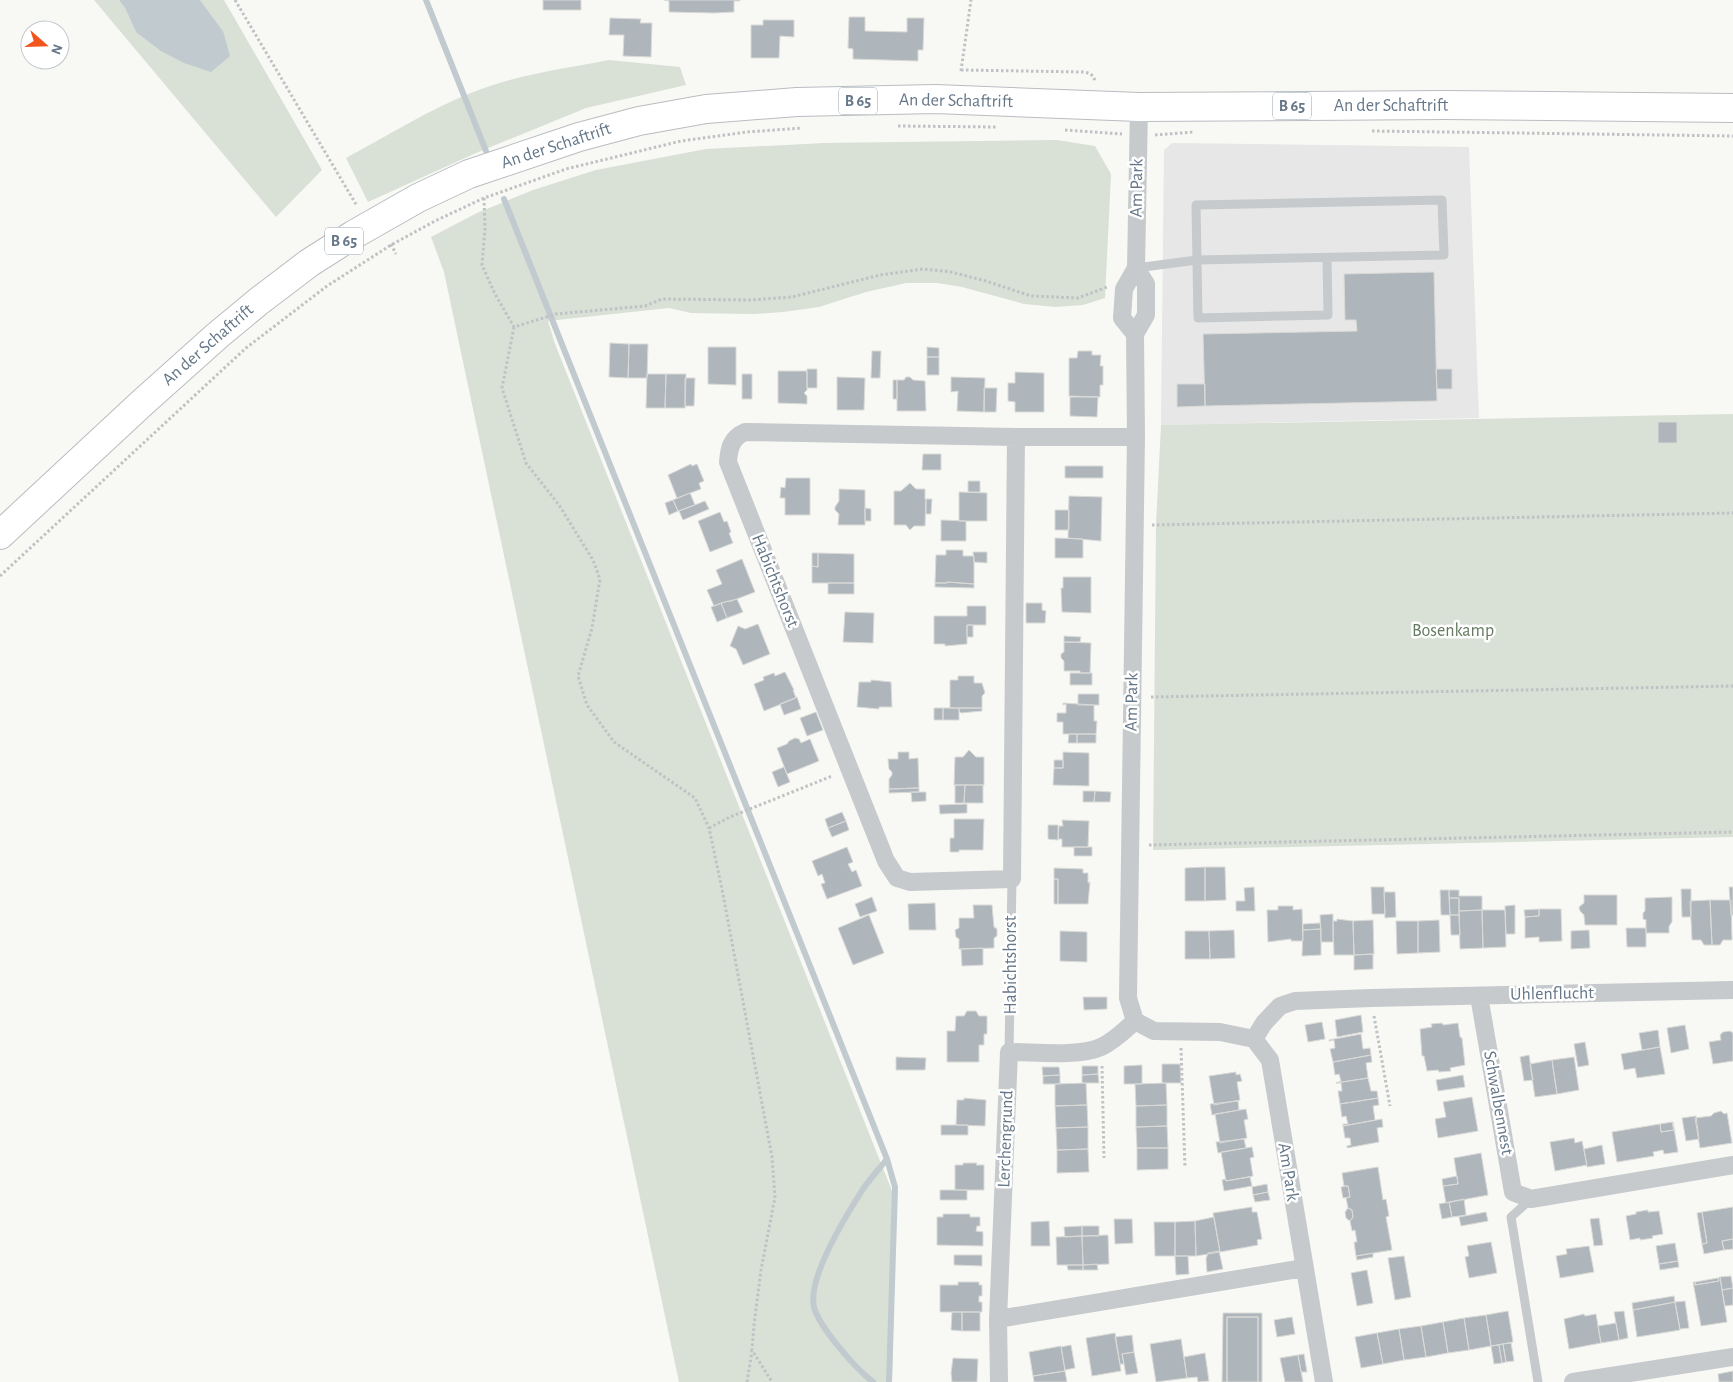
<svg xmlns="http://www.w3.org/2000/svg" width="1733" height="1382" font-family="'Alegreya Sans',sans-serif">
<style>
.built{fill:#e6e7e6}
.green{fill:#d9e0d6}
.water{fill:#c0cacf}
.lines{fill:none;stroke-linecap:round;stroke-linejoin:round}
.stream{stroke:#c0cacf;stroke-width:6}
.building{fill:#aeb6bc;stroke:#dadad7}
.primary-casing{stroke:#b9bdc1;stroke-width:30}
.path{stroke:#bfc2c4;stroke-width:3;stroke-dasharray:2.5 2.5;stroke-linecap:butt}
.service{stroke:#c6cacd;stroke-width:9}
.minor{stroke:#c6cacd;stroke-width:18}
.primary{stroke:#fff;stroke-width:28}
.labels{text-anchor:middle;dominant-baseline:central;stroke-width:5;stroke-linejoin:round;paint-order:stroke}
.shield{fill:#fff;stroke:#93a0ac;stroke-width:1}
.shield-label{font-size:16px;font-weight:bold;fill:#657788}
.street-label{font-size:18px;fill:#657788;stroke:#fff}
.park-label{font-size:18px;fill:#657a60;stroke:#fff}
</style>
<rect width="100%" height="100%" fill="#f8f8f5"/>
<!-- built -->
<path class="built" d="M1172 143 1469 147 1479 418 1161 425 1164 150Z"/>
<!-- green -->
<path class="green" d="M94 0H119L125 8 136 32 223 31 200 0H224L322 170 276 217Z
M609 60 680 67 686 85 586 108 476 153 368 202 346 158C387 136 428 110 471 93 515 75 562 69 609 60Z
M1057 140 1095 146 1111 174 1105 298 1083 305 1056 307 1024 304 962 287 937 283H906L866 292 819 307 783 312 753 314 691 313 669 308 548 321 555 344 896 1201 892 1382H679L444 272 431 237 477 213 533 190 596 170 706 149 824 143Z
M1733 414V837L1153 850 1156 525 1161 425Z"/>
<!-- water -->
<path class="water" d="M119 0H200L223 31 230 56 211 72 184 63 161 51 136 32 125 8Z"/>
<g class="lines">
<!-- stream -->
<path class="stream" d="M426 0 486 151
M504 199 887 1159 895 1187 889 1382
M873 1382C856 1369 819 1327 814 1307 807 1278 847 1214 863 1189 870 1179 879 1169 887 1159"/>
</g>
<!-- building -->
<path class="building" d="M543 0H581V10H543Z
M664 0H740V1H734V12L714 13 669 12V1Z
M849 17H865V31L907 32V18H924L923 50H918V61L853 59V49L848 48Z
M610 18 641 19 640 23H652L651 57 623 56 624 35H609Z
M763 20H794V37L780 36 779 58H751V25H763Z
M1434 272 1437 401 1205 406 1203 334 1357 331 1356 320H1345L1344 274Z
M610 343 629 344 628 378 609 377Z
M629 344H648L647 378H628Z
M708 347H736V385L708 384Z
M927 347 939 348V357H927Z
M872 351H881L880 378H871Z
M1078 351H1092V355H1101L1100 366H1103V385H1100V397L1069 396V358H1077Z
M927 357H939V375H927Z
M807 369H817V388H807Z
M1436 369H1452V389H1437Z
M778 371H807V390L804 393 807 396V404L778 403Z
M1015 372 1044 373V412H1015V402L1008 401V383H1015Z
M647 374H666L665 408H646Z
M666 374H686L685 408H665Z
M742 374H752V399H742Z
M837 377 865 378 864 410H837Z
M906 377H910L913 380 925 381 926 411H897V380H904Z
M951 377 985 378 984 412 957 411 958 391 951 392Z
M685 378H695L694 406H685Z
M893 380H897V399H893Z
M1177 384H1205V406L1177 407Z
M984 388H997L996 412H984Z
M1070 397H1098L1097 417 1070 416Z
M1658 422H1677V443H1658Z
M923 454H941V470H922Z
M691 464 692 466 697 464 704 481 699 483 701 489 677 498 668 475Z
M1065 466H1103V478H1065Z
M786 478H810V515H785V498H780L781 487 785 488Z
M968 481H980V492H968Z
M910 483 916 489H925V499H926L925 526H914L910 530 906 525H894V491H901Z
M839 489 865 490V525H838L839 514 835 510V507L839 501Z
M959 492 987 493V521H959Z
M690 493 695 505 678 511 673 500Z
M1069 496 1102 497 1101 541 1068 538Z
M926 499H932L931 514H926Z
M673 500 678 511 669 515 665 503Z
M705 501 709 509 683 520 679 511Z
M865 508 871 509V521H865Z
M1055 510H1069V530H1055Z
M720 512 724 522 727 521 731 532 729 533 733 543 710 552 698 521Z
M941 520 966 521V541H941Z
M1055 538 1083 539V558H1055Z
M946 550H963V556H974V584L947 582V583H935L936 555H946Z
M973 552H987V563L974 562Z
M812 553H818V567L812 566Z
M818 553 854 554V583H812V566L818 567Z
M742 559 755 592 729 602 728 601 714 606 707 590 722 584 716 570Z
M1063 577H1091V613L1062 612 1061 588H1063Z
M947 582 974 584V588L935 587V583H947Z
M828 583H854V594H828Z
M737 599 743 612 727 618 721 603Z
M721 603 727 618 717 622 711 607Z
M1026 603H1042V610L1046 611 1045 623H1026Z
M967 606H986V625H967V644L945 646V644H934V616H967Z
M845 612 874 613 873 643 843 642Z
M758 624 770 654 743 665 736 649 730 646 738 626 745 629Z
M967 625H973V637H967Z
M1064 636 1081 637 1080 642H1064Z
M1064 642 1091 643 1090 673H1080V671H1064V661L1061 658V654L1064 652Z
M785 672 794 690H793L796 698 764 711 754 684 764 680 763 677 774 673 775 676Z
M1070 673H1092V685H1070Z
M958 676H974V683H982L985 693 982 696V708H950V680H958Z
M871 680 891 682 892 707H879V709L857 707 859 682H871Z
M1078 694H1099V705H1078Z
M797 697 801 709 784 715 780 704Z
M1063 703 1094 705V721H1097L1096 734H1063V722H1057V713H1066V704L1063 705Z
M934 708H943V720H934Z
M943 708H959V720H943Z
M959 708H982V711L961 713 959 711Z
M816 712 823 730 807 736 800 718Z
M1069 734H1077V743H1068Z
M1077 734H1096V743H1077Z
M795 738 799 739 801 743 810 739 819 761 787 774 777 748 787 744 789 741Z
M969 750 976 757H984V785H954L955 757H963Z
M898 752H909V759L918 758 919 788 889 789V779L892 775V772L889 769 888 759H898Z
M1063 752 1089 753V786L1053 785 1054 768H1063Z
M1054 760H1063V768H1054Z
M784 767 790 782 778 787 772 772Z
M955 785H965L964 803H955Z
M965 785H983V803H964Z
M919 788V792L889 793V789Z
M1083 791H1095L1094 802H1083Z
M1095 791 1111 792 1110 802H1094Z
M911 792H926V801L912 802Z
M967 804V813L940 814 939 805Z
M842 812 846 821 828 828 825 819Z
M954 819H984L983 850H959V852H950V838H954Z
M1062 820 1089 821 1088 847H1062V839H1058L1059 826H1063Z
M846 821 849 830 832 837 828 828Z
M1048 825H1058V840L1048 839Z
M847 847 853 862 848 864 852 872 856 870 862 886 827 899 821 884 825 883 822 874 818 876 812 861Z
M1074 847H1092V856H1074Z
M1205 867V901H1185V868Z
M1205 867H1225L1226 900 1205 901Z
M1054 868 1083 869V873H1088V883L1090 882 1088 904H1058V879H1054Z
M1054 879H1058V904H1054Z
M1254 887 1255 911H1236V901H1245L1244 888Z
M1371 887H1384L1385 914H1372Z
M1729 887H1733V915H1731Z
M1681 889H1691V917H1682Z
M1440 890H1449L1450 915H1441Z
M1449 890H1459V896H1482V910L1459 911V898H1449Z
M1384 892H1395L1396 917 1385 918Z
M1584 895H1617V925H1585L1584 915 1580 911 1579 907 1584 903Z
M872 897 877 911 860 917 855 904Z
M1672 897V922L1669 926V933H1646V920L1643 919V913L1645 911V898Z
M1449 898H1459V915H1450Z
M1710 900H1731L1732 940H1723L1720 945H1712Z
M1710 900 1712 945H1704L1701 940H1692L1690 901Z
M935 903 936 930H909L908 904Z
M973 905H992L994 927 997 929V936L994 938V948L959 949V939L956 937 955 930 959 928V918H974Z
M1515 905V934H1506L1505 906Z
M1278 906H1293V910L1302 909 1303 941H1291V939L1268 942 1267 910H1278Z
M1539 909H1561L1562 941 1539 942V937L1525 938V917L1539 916Z
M1539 909V916L1525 917 1524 910Z
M1482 910H1505L1506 947 1483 948Z
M1482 910 1483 948 1460 949 1459 911Z
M1333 914V942H1321L1320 915Z
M869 915 884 953 853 965 838 928Z
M1450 915H1459L1460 935H1451Z
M1337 919 1353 921 1354 955H1334L1333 921H1337Z
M1373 920 1374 954 1354 955 1353 921Z
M1439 920 1440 952 1418 953V921Z
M1396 921H1418V953L1397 954Z
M1320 923 1321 929 1303 930V924Z
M1626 928H1646V947H1627Z
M1321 929V955L1302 956 1303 930Z
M1234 930 1235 958 1210 959 1209 931Z
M1589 930 1590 948 1571 949V931Z
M1060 931 1087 932V962L1060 961Z
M1185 931H1209L1210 959H1185Z
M983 948V965L962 966 961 949Z
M1373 954V969L1354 970V955Z
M1083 997H1107V1009L1084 1010Z
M967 1011H976L979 1016H987V1034H984V1045H979V1062H947V1031H955L956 1016H964Z
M1361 1015 1363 1032 1337 1037 1335 1020Z
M1322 1022 1325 1039 1308 1042 1305 1025Z
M1442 1023 1443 1025 1458 1023 1460 1037 1462 1038 1465 1065 1450 1068 1451 1071 1439 1072 1438 1070 1427 1071 1424 1056H1422L1420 1029 1432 1027 1431 1024Z
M1685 1025 1689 1049 1671 1053 1667 1028Z
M1658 1030 1660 1047 1642 1050 1639 1033Z
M1730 1031 1733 1033V1061L1713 1064 1709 1042 1721 1040 1720 1035 1723 1032Z
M1361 1034 1363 1049 1370 1048 1371 1055 1333 1062 1330 1049 1335 1048 1334 1040 1329 1041V1040Z
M1585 1042 1589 1065 1578 1067 1574 1044Z
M1660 1047 1665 1074 1637 1078 1635 1068 1624 1070 1621 1054Z
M1371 1055 1372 1062 1366 1063 1368 1078 1336 1083 1341 1081 1339 1074 1335 1075 1333 1062Z
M1529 1055 1533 1080 1524 1081 1520 1057Z
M896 1057 926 1058 925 1070H896Z
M1574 1057 1579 1090 1557 1094 1552 1060Z
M1552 1060 1557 1094 1535 1097 1530 1064Z
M1162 1064H1180L1181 1083H1162Z
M1142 1065V1084H1124V1066Z
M1082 1066H1098V1074L1082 1075Z
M1042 1067H1059L1060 1075 1043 1076Z
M1236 1072V1075L1240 1074 1242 1081 1237 1082 1240 1100 1214 1105 1209 1076Z
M1098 1074 1099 1083H1082V1075Z
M1060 1075V1084H1043V1076Z
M1463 1075 1465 1087 1438 1091 1436 1080Z
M1368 1078 1371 1091H1377L1378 1098 1340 1104 1338 1091H1342L1341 1083H1336Z
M1086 1083 1087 1105 1055 1106V1084Z
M1166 1083 1167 1105 1136 1106 1135 1084Z
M1472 1097 1478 1131 1438 1138 1435 1119 1446 1117 1443 1102Z
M964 1098 986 1100 985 1126 956 1125 957 1100H964Z
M1378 1098 1379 1105 1373 1106 1375 1120 1343 1126V1124H1348L1346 1116 1342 1117 1340 1104Z
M1238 1101 1239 1110 1212 1115 1210 1104Z
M1087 1105 1088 1127 1056 1128 1055 1106Z
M1167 1105V1126L1136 1127V1106Z
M1246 1109 1248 1119 1244 1120 1247 1138 1220 1143 1215 1114Z
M1721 1111 1724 1114 1727 1113 1732 1143 1700 1148 1695 1118 1711 1116 1714 1113Z
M1696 1116 1699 1139 1686 1141 1682 1118Z
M1382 1119 1383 1127 1377 1128 1379 1142 1347 1148V1146L1351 1145 1350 1138H1345L1343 1126Z
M1672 1122H1673L1678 1152 1664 1154 1663 1150 1653 1152 1654 1156 1617 1162 1612 1132 1660 1124 1661 1132 1674 1130Z
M1672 1122 1674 1130 1661 1132 1660 1124Z
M941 1125H968V1135H941Z
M1167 1126 1168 1148H1137L1136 1127Z
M1088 1127V1149L1057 1150 1056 1128Z
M1574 1138 1575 1143 1582 1141 1587 1165 1555 1171 1550 1142Z
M1244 1139 1246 1148 1218 1153 1216 1142Z
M1602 1145 1605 1164 1587 1167 1584 1149Z
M1252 1147 1254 1157 1250 1158 1253 1176 1226 1181 1221 1152Z
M1137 1148H1168V1169L1137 1170Z
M1088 1149 1089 1172 1057 1173V1150Z
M1481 1153 1488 1195 1446 1203 1443 1186 1458 1184 1454 1158Z
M963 1163H977L976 1165H984V1190H955V1165H963Z
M1378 1167 1383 1200 1386 1199 1389 1216 1386 1217 1392 1250 1356 1256 1354 1242H1357L1355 1230 1352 1231 1350 1221 1353 1217 1352 1210 1348 1208 1346 1198 1350 1197 1348 1186H1344L1342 1173Z
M1457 1176 1458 1184 1443 1186 1442 1179Z
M1250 1177 1252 1186 1224 1191 1222 1180 1226 1179V1181Z
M1267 1184 1268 1192 1253 1195 1252 1187Z
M1348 1186 1350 1197 1343 1198 1341 1187Z
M940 1190H967V1200H940Z
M1268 1192 1270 1200 1255 1202 1253 1195Z
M1464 1199 1466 1215 1452 1217 1449 1202Z
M1449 1202 1452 1217 1442 1219 1439 1204Z
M1252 1207V1212H1257L1262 1239 1257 1240 1258 1245 1220 1252 1213 1213Z
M1733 1207V1239L1722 1241 1724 1250 1704 1254 1702 1244 1707 1243 1702 1212Z
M1348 1208 1352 1210 1353 1217 1350 1221 1346 1218 1345 1212Z
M1648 1210V1212L1659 1211 1663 1234 1652 1236 1653 1238 1640 1240V1238L1630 1240 1626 1216 1636 1214V1212Z
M1486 1212 1488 1221 1461 1226 1459 1217Z
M1702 1212 1707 1243 1702 1244 1697 1213Z
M943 1214H970V1217H980V1226H977L976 1231 983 1232V1246L937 1245V1217H943Z
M1214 1217 1220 1252 1196 1256 1195 1221Z
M1599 1218 1603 1245 1594 1246 1590 1219Z
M1114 1219H1132L1133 1243 1115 1244Z
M1049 1221 1050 1246H1031V1222Z
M1195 1221 1196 1256H1175V1222Z
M1154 1222H1175V1256H1155Z
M1082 1226V1236L1065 1237 1064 1227Z
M1082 1226H1099V1236H1082Z
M1108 1235 1109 1264 1083 1265 1082 1236Z
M1082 1236 1083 1265H1057L1056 1237Z
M1733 1239V1249L1724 1250 1722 1241Z
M1491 1242 1497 1273 1469 1278 1465 1257 1469 1256 1467 1246Z
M1675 1243 1678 1261 1659 1264 1656 1246Z
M1589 1246 1594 1272 1560 1278 1556 1256 1567 1254 1566 1249Z
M1219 1251 1223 1269 1207 1272 1206 1259 1208 1253Z
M1373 1253V1257L1357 1260 1356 1256Z
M954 1255H982V1266L954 1265Z
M1175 1256H1188L1189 1274 1176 1275Z
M1404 1256 1411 1297 1395 1300 1388 1258Z
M1678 1261 1679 1267 1660 1270 1659 1264Z
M1097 1264 1098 1270H1083V1265Z
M1067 1265H1083V1270H1068Z
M1367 1270 1373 1303 1357 1306 1351 1273Z
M1731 1276 1733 1288 1722 1290 1720 1277Z
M1720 1277 1727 1322 1701 1326 1693 1282H1695V1285L1719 1281 1718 1278Z
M1718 1278 1719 1281 1695 1285V1282Z
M958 1282H979V1285H982V1296H979V1302H982V1312H940V1285H958Z
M1733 1288V1305L1725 1306 1722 1290Z
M1674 1296 1675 1302 1633 1310 1632 1303Z
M1685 1301 1689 1328 1680 1329 1675 1302Z
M1675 1302 1680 1330 1637 1337 1633 1310Z
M1508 1311 1513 1342 1491 1346 1486 1315Z
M1624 1311 1628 1338 1619 1340 1614 1312Z
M952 1312H962V1331L951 1330Z
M962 1312H980V1331H962Z
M1223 1313H1262V1382H1258V1317H1227V1382H1222Z
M1584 1314 1585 1316 1596 1314 1601 1343 1569 1349 1564 1319Z
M1486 1315 1491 1346 1469 1350 1464 1318Z
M1227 1317H1258V1382H1227Z
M1292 1317 1295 1334 1277 1337 1274 1320Z
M1464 1318 1469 1350 1448 1353 1443 1322Z
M1443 1322 1448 1353 1426 1357 1421 1326Z
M1616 1323 1619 1340 1601 1343 1598 1326Z
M1421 1326 1426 1357 1404 1360 1399 1329Z
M1399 1329 1404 1360 1383 1364 1377 1333Z
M1115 1333 1121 1371 1092 1376 1086 1338Z
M1377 1333 1383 1364 1361 1368 1355 1337Z
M1132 1335 1134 1352 1122 1354 1124 1364H1120L1115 1337Z
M1181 1339 1187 1378 1156 1382 1150 1344Z
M1511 1343 1514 1361 1506 1362 1503 1344Z
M1503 1344 1506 1362 1502 1363 1499 1345Z
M1071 1345 1075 1368 1065 1370 1061 1347Z
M1499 1345 1502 1363 1494 1364 1491 1346Z
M1061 1346 1065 1371 1033 1376 1029 1352Z
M1134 1352 1138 1373 1126 1375 1122 1354Z
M1205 1353 1209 1381 1198 1382 1197 1377 1187 1378 1184 1357Z
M1304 1354 1307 1372H1301L1298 1355Z
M1298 1355 1303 1382H1285L1280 1358Z
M953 1358 978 1359 977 1382H952L951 1373Z
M1065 1371 1067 1382H1034L1033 1376Z
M1733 1371V1382H1719L1718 1374Z"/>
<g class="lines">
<!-- primary casing -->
<g class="primary-casing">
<path id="primary" d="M0 535 142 403 218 335 259 301 309 263 353 235 418 198 469 174 579 137 639 121 706 109 797 102 935 99 1139 107 1445 105 1733 108"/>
</g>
<!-- path -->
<path class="path" d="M235 0 357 206
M961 70 1083 72C1090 73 1094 75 1095 82
M961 71 971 0
M898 126 997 127
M1065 130 1122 134
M1372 131 1733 136
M1155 135 1194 132
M484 198 485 228 482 265 494 292 514 327 556 314 645 306 662 299 751 300 792 297 880 275 923 269 951 272 986 281 1031 296 1078 298 1107 287
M391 244 396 254
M514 327 502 388 526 463 559 505 593 560 600 579 592 628 578 676 587 705 614 742 695 798 709 828 722 889 772 1157 775 1197 761 1270 754 1325 752 1350 772 1382
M1152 525 1733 513
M0 576 246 348 327 286 391 245 435 221 484 198 566 169 681 141 747 132 802 128
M1151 697 1733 686
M709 828 730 817 832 776
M1149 845 1733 832
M1374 1016 1390 1106
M1181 1048 1185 1168
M1102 1066 1104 1158
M747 1382 752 1351"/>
<!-- service -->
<path class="service" d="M1136 268 1197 260 1444 255 1442 200 1196 205 1198 318 1328 315 1327 258
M1009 1052 1012 879
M1531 1199 1511 1217 1538 1382"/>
<!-- minor -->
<path class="minor" d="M1136 268 1146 284V315L1135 334 1136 437 1128 998 1135 1021 1154 1031 1220 1032 1254 1039 1270 1060 1324 1382
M1135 334 1122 318 1124 289 1136 268 1139 107
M1016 437 1012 879 910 882 897 878 886 861 728 462C729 449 731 438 745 432L1016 437H1136
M1479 996 1513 1192 1531 1199 1733 1165
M1254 1039 1264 1023 1280 1006 1295 1001 1371 998 1733 990
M998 1319 1304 1268
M999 1382 998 1319 1009 1052C1035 1052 1079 1057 1101 1047 1114 1041 1125 1030 1135 1021
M1573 1382 1733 1357"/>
<!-- primary -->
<use href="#primary" class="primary"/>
</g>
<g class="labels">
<!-- shield labels -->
<g class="shield">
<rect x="839" y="87.5" width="38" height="27" rx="4"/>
<rect x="1273" y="92.5" width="38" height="27" rx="4"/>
<rect x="325" y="227.5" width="38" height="27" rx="4"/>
</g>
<g class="shield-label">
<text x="858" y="101">B 65</text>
<text x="1292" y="106">B 65</text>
<text x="344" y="241">B 65</text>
</g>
<!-- street labels -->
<g class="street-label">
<text transform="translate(956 101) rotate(1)">An der Schaftrift</text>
<text x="1391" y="106">An der Schaftrift</text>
<text transform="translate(556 146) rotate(-18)">An der Schaftrift</text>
<text transform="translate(1137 188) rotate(-89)">Am Park</text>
<text transform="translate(208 345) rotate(-41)">An der Schaftrift</text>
<text transform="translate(775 581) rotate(68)">Habichtshorst</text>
<text transform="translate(1132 702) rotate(-89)">Am Park</text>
<text transform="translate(1011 965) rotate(-90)">Habichtshorst</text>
<text transform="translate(1552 994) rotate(-1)">Uhlenflucht</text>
<text transform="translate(1498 1103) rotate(80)">Schwalbennest</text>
<text transform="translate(1006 1139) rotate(-88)">Lerchengrund</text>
<text transform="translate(1288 1172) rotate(81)">Am Park</text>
</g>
<!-- park labels -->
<g class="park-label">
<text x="1453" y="631">Bosenkamp</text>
</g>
</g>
<!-- north arrow -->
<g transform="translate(45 45) rotate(110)"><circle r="24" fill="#ffffff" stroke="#c1c9cf"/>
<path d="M0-4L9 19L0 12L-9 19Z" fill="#f1551c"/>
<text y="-8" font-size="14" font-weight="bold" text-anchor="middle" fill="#657788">N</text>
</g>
</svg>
